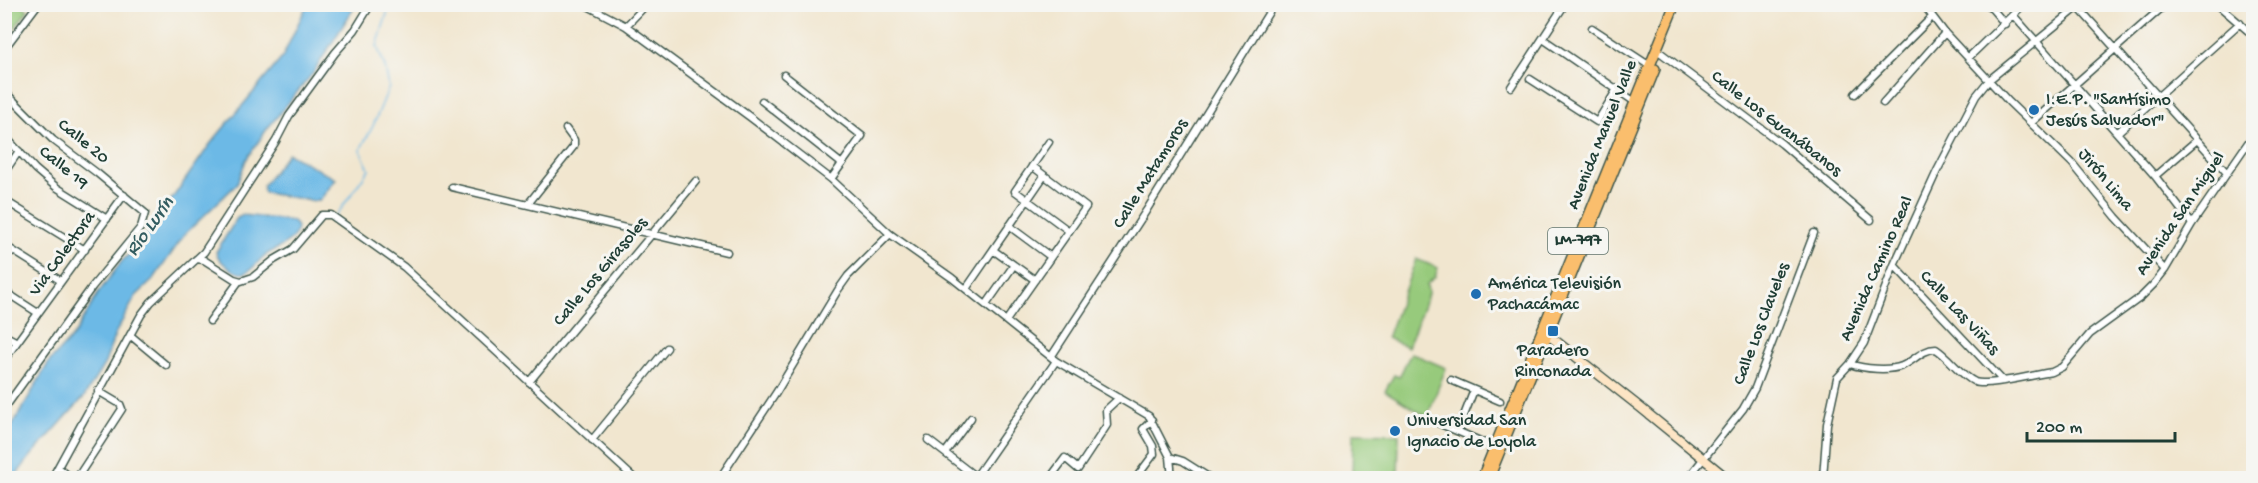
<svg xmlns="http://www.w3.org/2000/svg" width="2258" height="483" font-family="'Gochi Hand',sans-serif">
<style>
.green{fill:#97ca7b;stroke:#5b8458;stroke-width:1.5}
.water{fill:#6cb9e6;stroke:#467b8d;stroke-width:1.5}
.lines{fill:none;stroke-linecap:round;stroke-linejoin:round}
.stream{stroke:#6cb9e6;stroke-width:1.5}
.street-casing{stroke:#3e564b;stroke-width:9}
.secondary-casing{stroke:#3e564b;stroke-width:11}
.primary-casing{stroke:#3e564b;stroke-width:12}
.street{stroke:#fff;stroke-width:6}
.secondary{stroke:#fde5c5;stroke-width:8}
.primary{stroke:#fabe6d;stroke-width:9}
.poi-dot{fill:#1f6fb2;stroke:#f6f6f2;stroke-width:2}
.labels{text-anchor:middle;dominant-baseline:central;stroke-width:6;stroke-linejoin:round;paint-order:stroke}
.shield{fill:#f6f6f2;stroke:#60746d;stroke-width:1.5}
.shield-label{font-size:16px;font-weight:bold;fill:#1f3d34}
.poi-label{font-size:18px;fill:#1f3d34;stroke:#f6f6f2;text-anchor:start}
.street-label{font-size:18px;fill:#1f3d34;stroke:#f6f6f2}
.water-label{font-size:20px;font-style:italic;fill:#325c60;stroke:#f6f6f2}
</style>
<rect width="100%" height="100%" fill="#f6f6f2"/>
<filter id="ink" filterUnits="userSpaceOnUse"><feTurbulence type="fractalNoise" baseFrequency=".0167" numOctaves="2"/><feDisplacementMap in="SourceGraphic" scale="12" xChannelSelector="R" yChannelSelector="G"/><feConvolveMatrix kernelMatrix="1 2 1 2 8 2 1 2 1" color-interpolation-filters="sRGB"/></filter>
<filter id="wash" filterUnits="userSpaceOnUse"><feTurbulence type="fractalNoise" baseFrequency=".008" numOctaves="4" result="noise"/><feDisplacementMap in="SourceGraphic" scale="24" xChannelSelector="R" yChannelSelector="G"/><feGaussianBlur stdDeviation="1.35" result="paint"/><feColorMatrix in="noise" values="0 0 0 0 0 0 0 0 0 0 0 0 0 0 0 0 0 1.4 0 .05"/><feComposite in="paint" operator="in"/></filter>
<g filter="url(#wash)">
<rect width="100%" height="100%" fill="#f1e6cf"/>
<!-- green -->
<path class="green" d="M5 4 22 5 28 10 13 30 5 23Z
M1416 259 1438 268 1435 277 1427 284 1428 294 1408 347 1387 338Z
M1411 353 1446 368 1427 417 1385 391 1394 375 1399 377Z
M1353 433 1399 434 1398 478H1352Z"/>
<!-- water -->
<path class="water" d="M307 5H356L313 73 267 129 246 160 237 184 185 234 153 280 136 296 115 334 105 363 84 397 30 457 14 478H5V438L49 362 74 335 99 292 122 261 141 243 211 143 282 58Z
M288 153 336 179 320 200 315 201 265 193 263 191V186Z
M243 215 293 221 297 227C295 245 275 247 263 257 258 262 252 270 245 273 236 276 218 261 216 252L237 218Z"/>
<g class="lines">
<!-- stream -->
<path class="stream" d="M336 216 369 169 360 150 373 126 389 87 385 67 377 46 390 4"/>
</g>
</g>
<g filter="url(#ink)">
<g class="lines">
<!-- street casing -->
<g class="street-casing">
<path id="street" d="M584 4 626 26 750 117 831 179 890 234 952 278 1056 361 1149 416 1170 457 1172 478
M1923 4 1945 33 2009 102 2072 163 2116 217 2165 270
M1988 4 2005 24
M2217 4 2254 36
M2077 6 2227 173
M1930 13 1940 4
M2013 15 2155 176 2192 224
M626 26 647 4
M1592 28 1650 66
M1543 39 1635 102
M4 49 38 4
M1661 53 1782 144 1871 220
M1968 58 2024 4
M784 75 862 136 831 179
M1530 79 1597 122 1617 89
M1511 87 1565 4
M4 91 53 140 97 173 145 213 141 227 92 287 4 409
M1855 94 1932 17
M762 101 842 164
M1883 103 1945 33
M2031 123 2166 4
M2117 133 2240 23
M4 135 35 169 56 187 107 219
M1049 142 1015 191 1069 231
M4 173 19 151
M2155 176 2197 140
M452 187 727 252
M4 200 85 250
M528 204 574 146V140L566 129
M1009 226 1051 257
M4 245 61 281
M993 250 1035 280
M196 259 204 260 234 279 241 281 253 277 274 260 293 249 322 215H331L404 267 634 478
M1894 265 2003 381
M966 289 1044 176
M4 291 38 313
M986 305 1014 265
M210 321 239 281
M1006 321 1086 207 1032 166
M4 335 17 342
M130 335 166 365
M1051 357 1146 211 1274 4
M4 360 124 195
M1850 364C1864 369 1889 371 1902 366 1914 361 1922 349 1936 349 1950 358 1959 374 1975 382 1987 387 2036 374 2052 372L2062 367 2090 334 2141 297 2154 284 2165 270 2192 224 2254 134
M1451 380 1500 401
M529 382 696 181
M1436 422 1487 444
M1458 431 1474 390
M592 440 667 348
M928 440 976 477
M945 453 971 418
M1170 457 1183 461 1210 478
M59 468 71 478
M52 478 141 315 151 302 204 252 276 141 289 116 335 53 355 30 371 4
M77 478 122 409 120 404 98 391
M720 478 776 393 838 290 848 276 890 234
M975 478 1056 361
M1050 478 1065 458 1078 469 1107 425 1106 410 1119 398
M1136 478 1154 454 1153 446 1143 429 1152 420
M1688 478 1743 409 1755 388 1814 233
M1823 478 1827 424 1837 378 1850 364 1864 343 1894 265 1937 171 1976 96 1989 80 2082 4"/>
</g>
<!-- secondary casing -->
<g class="secondary-casing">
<path id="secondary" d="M1542 330 1641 408 1727 478"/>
</g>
<!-- primary casing -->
<g class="primary-casing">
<path id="primary" d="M1482 478 1675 4
M1489 478 1655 69"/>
</g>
<!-- street -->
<use href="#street" class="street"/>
<!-- secondary -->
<use href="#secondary" class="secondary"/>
<!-- primary -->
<use href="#primary" class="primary"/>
</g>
</g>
<!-- markers -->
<g class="poi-dot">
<circle cx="2034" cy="110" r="6"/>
<circle cx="1476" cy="294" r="6"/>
<rect x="1547" y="325" width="12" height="12" rx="3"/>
<circle cx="1395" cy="431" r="6"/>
</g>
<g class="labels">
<!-- shield labels -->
<rect class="shield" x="1548" y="228" width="60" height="26" rx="4.5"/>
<g class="shield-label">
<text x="1578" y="241">LM-797</text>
</g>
<!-- poi labels -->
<g class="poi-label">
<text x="2046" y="100">I.E.P. "Santísimo<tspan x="2046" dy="21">Jesús Salvador"</tspan></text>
<text x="1488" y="284">América Televisión<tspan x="1488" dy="21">Pachacámac</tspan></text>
<text x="1553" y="351" text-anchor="middle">Paradero<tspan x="1553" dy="21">Rinconada</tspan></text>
<text x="1407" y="421">Universidad San<tspan x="1407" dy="21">Ignacio de Loyola</tspan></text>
</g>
<!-- street labels -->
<g class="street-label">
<text transform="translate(1776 124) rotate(38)">Calle Los Guanábanos</text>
<text transform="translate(1603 135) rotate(-68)">Avenida Manuel Valle</text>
<text transform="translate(83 142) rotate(39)">Calle 20</text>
<text transform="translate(63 168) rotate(39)">Calle 19</text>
<text transform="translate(1151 174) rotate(-58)">Calle Matamoros</text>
<text transform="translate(2105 180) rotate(50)">Jirón Lima</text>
<text transform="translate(2181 214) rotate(-56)">Avenida San Miguel</text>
<text transform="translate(63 254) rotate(-54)">Via Colectora</text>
<text transform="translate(1877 269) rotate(-66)">Avenida Camino Real</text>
<text transform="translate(601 272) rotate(-50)">Calle Los Girasoles</text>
<text transform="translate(1959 313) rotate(47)">Calle Las Viñas</text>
<text transform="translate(1762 324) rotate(-69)">Calle Los Claveles</text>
</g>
<!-- water labels -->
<g class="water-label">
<text transform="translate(151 227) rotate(-54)">Río Lurín</text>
</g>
</g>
<!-- margin -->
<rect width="2258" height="483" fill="none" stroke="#f6f6f2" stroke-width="24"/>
<!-- scale -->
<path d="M2027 432v9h148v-9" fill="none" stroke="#1f3d34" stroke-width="3"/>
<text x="2036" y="432" font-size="18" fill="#1f3d34" stroke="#f6f6f2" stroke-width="4.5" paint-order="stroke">200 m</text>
</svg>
